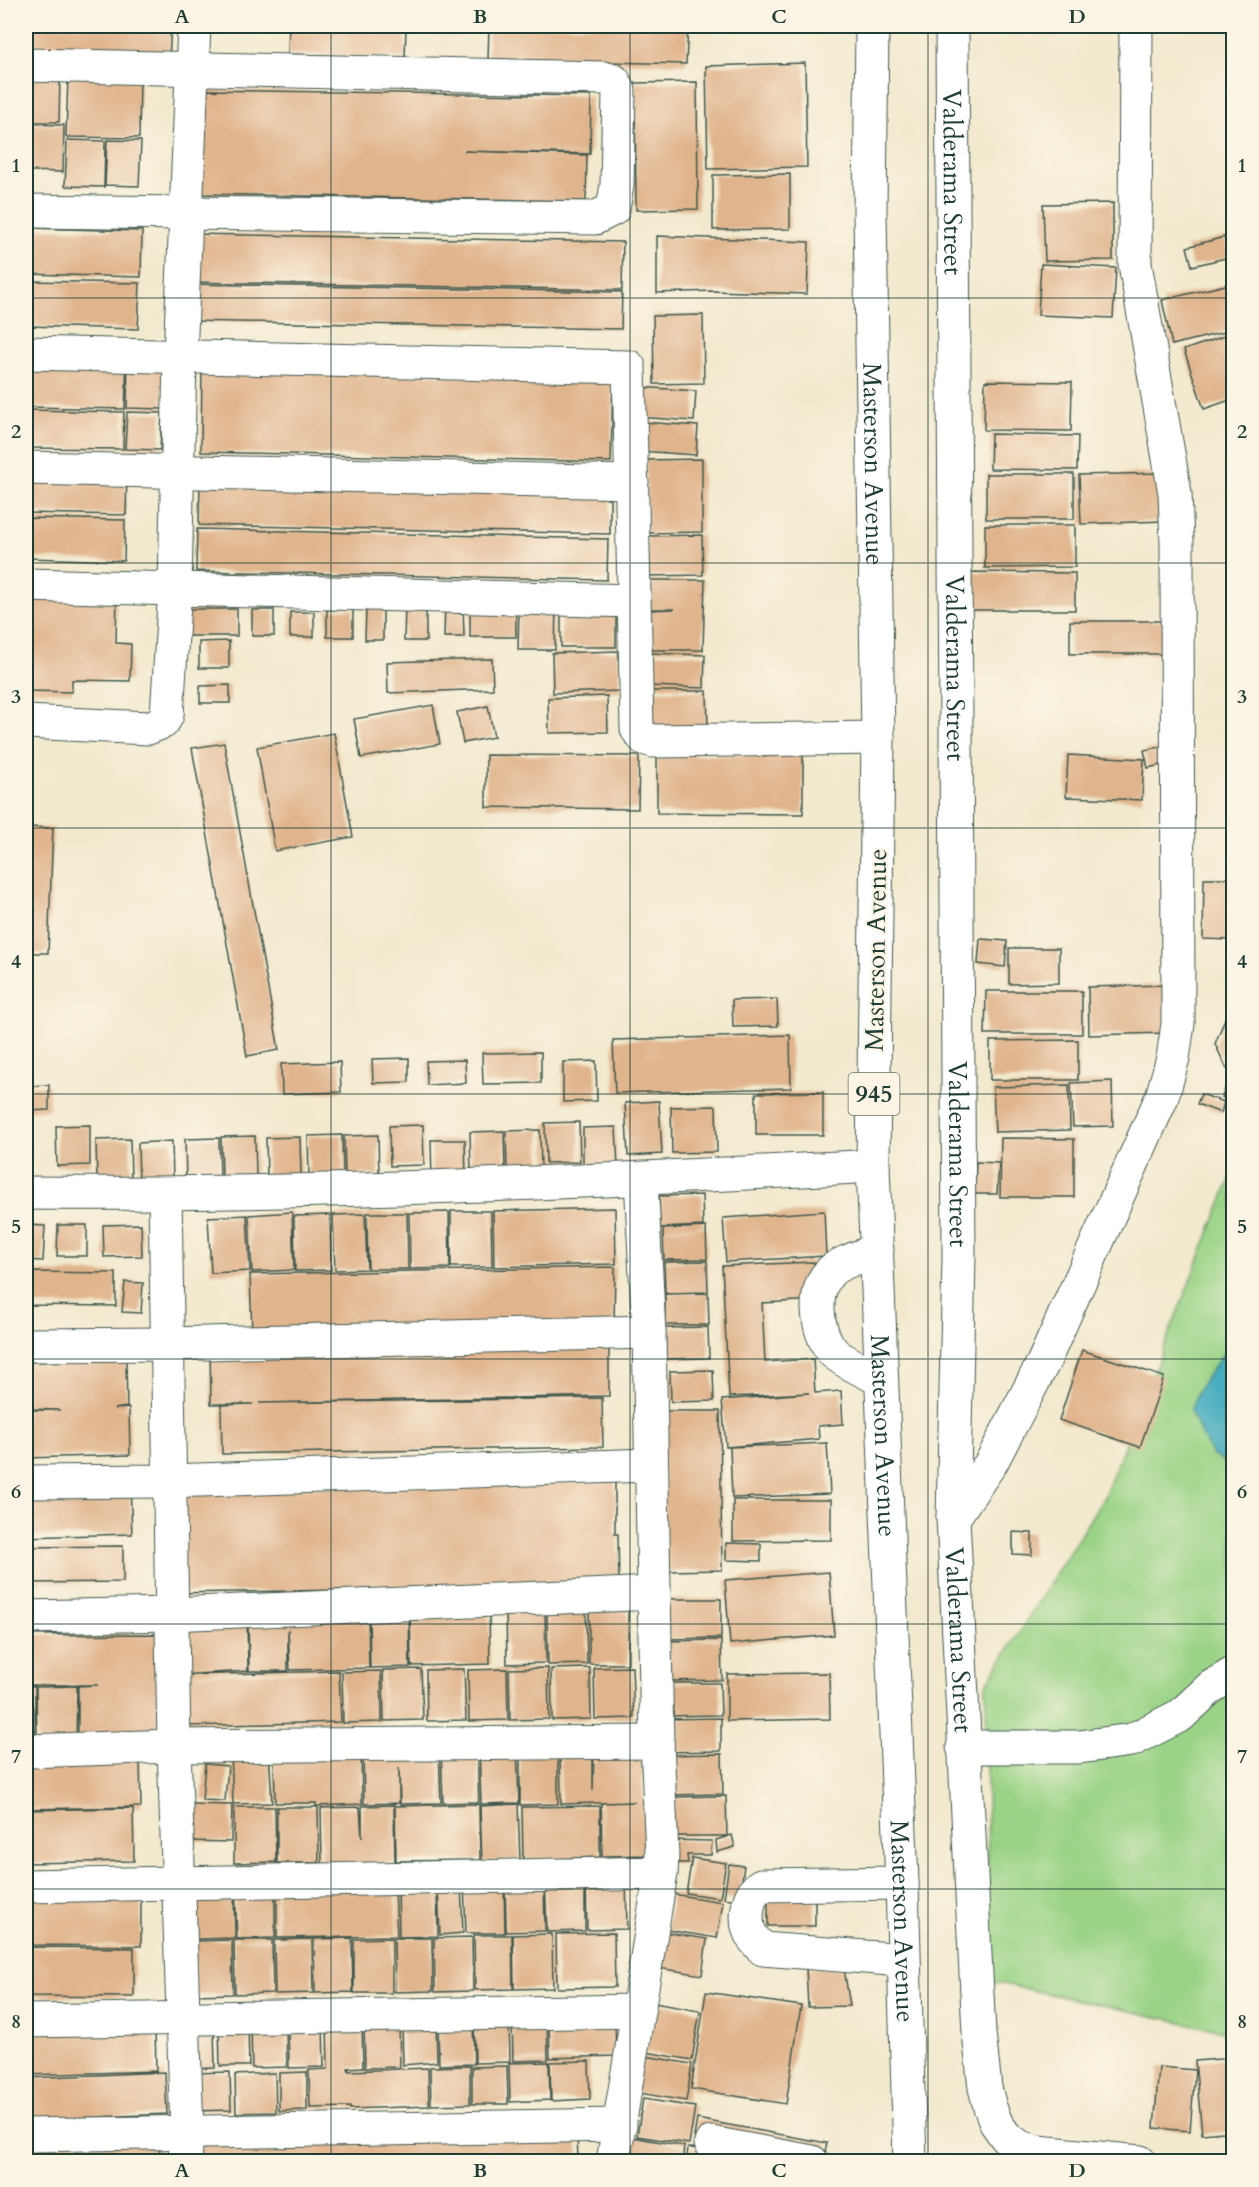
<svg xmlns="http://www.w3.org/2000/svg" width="1259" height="2187" font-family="Cardo,serif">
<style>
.green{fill:#9ad386;stroke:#5c885d;stroke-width:1.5}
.water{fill:#3faabe;stroke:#2f7479;stroke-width:1.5}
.building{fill:#e0b48c}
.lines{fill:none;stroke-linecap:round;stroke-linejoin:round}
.minor-casing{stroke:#3f574b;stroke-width:35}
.major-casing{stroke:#3f574b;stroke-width:35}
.minor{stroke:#fff;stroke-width:33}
.major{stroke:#fff;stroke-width:33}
.grid{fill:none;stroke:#1f3d34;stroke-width:1.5;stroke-opacity:0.55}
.labels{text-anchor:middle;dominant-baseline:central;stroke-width:4.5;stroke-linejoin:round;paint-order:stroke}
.shield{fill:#fcf5e5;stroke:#617469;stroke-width:1.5}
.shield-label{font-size:24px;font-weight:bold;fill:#1f3d34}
.street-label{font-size:26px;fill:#1f3d34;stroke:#fcf5e5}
.neatline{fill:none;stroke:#1f3d34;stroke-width:2}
.grid-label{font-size:20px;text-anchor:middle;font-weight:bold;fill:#1f3d34}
</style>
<rect width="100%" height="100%" fill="#fcf5e5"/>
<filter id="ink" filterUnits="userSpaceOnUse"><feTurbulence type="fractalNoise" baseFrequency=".0167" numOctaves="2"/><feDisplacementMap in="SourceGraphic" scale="12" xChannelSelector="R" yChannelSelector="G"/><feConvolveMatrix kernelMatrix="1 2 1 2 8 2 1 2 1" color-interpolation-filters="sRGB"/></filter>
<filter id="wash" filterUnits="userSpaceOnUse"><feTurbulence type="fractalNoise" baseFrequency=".008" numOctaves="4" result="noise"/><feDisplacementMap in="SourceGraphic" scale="24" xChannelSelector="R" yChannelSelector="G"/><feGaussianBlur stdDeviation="1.35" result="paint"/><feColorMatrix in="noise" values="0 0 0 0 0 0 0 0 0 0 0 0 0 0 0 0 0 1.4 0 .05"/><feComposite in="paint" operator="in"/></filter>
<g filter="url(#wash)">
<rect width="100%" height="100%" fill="#f2e9ce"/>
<!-- green -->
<path class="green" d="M1233 1173V2033L989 1981 986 1685 1104 1497Z"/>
<!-- water -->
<path class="water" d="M1233 1341V1467L1212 1455 1190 1411C1200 1380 1215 1366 1233 1341Z"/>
<g id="blocks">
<!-- building -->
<path class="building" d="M26 26H171L169 59 26 55Z
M289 26H406L405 58 288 54Z
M489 26H688L686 64 488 59Z
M805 63 807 167 708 169 706 66Z
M26 77H60L59 122H26Z
M68 77 140 78 139 138 66 137Z
M697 82 698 209 636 210 635 83Z
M206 90 591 96 590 154 464 151 587 155 586 201 198 194Z
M26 124 64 125 63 172 26 171Z
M67 140 105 141 104 187 65 186Z
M107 140 141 141 139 186 105 185Z
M790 174V229L713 230V175Z
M1113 203V260L1045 261 1043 204Z
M26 228 142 231 141 277 26 274Z
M190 234 623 242 622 290 188 282Z
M657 236 809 242 807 294 713 291 657 293Z
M1224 237 1230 257 1192 266 1187 247Z
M1041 264 1116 268 1113 318 1038 315Z
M26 281 140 283 138 329 26 326Z
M188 284 622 292 621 329 187 321Z
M1230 284 1233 299V330L1172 345 1162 300Z
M703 315 704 383 654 384 653 316Z
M1233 333V399L1204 409 1184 350Z
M26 357 127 359 125 409 26 407Z
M128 358 165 360 163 409 127 408Z
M202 369 613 379 611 462 201 452Z
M985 381 1072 382 1071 431 984 430Z
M639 387 696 391 694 421 637 417Z
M26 410 124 412 123 449 26 448Z
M127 412 162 413 160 450 125 449Z
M642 422 698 426 696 455 640 451Z
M991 434 1078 436 1077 470 990 469Z
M702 459V532L647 533 646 460Z
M26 472 127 475 126 515 26 513Z
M1162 473 1164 521 1081 524 1079 475Z
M986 474H1074V519H986Z
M200 484 610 493V534L199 525Z
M26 518 125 520 124 561 26 558Z
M985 525H1075V567L985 568Z
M197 529 608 539 607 580 196 571Z
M702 535 703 575 647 576V536Z
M966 572 1075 573V610H966Z
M647 580H705L703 650H648V610L675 609H647Z
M26 590 117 592 116 643 131 644 130 681 72 680V692L26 691Z
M445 602H463L464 637H444Z
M405 606H426V641H404Z
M519 606 556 607 555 650H518Z
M383 607V640H365L366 608Z
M181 609H237V636H181Z
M353 609V637H327V610Z
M561 609H616V647H561Z
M252 610H274V636H252Z
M290 612H314V637H290Z
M470 612H516V637H470Z
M1070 621H1170V654H1070Z
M229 641V668H199V642Z
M619 651 620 691 553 693 552 653Z
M649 653 705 655 704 688 648 686Z
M492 659 493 689 388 693 387 662Z
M230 685V703H200V686Z
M652 691H707L708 731H652Z
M607 696 608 732 549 733 548 698Z
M433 705 440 744 361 758 354 719Z
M488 706 494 737 463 743 457 712Z
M334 733 353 837 275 851 257 747Z
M224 743 279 1050 247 1056 192 748Z
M1165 746 1169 763 1148 768 1144 750Z
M486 755 639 756 638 809 486 807Z
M657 755H803V814L657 813Z
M1068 755 1144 759 1142 800 1066 797Z
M26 827 53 828 48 953H26Z
M1204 878H1233V940L1203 939Z
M980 939 1007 941 1005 967 978 964Z
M1009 948H1059V983L1009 984Z
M1167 985V1033L1089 1035 1088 987Z
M986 991H1082V1034H985Z
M777 999 778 1026 733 1027 732 1000Z
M1226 1016H1233V1073L1227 1069 1215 1044Z
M790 1035 791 1088 615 1093 613 1040Z
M1078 1040V1080H990V1041Z
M541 1052V1083L483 1084 482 1053Z
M409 1058V1082L373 1083 372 1059Z
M465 1060 466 1083 427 1085 426 1061Z
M596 1061 597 1101 563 1102V1062Z
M340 1062 341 1092 282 1094 281 1064Z
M1112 1081 1113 1126 1073 1127 1071 1083Z
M49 1085V1110L26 1111V1086Z
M1069 1085 1070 1130 995 1132 993 1087Z
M1226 1086 1233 1089V1102L1222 1097Z
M823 1092V1135H756V1093Z
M1201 1094 1224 1102 1221 1113 1197 1104Z
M659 1101 662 1154 628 1156 625 1103Z
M716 1106 717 1152 672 1153 671 1107Z
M579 1122 580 1162 546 1163 545 1123Z
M90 1125V1165L57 1166 56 1126Z
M423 1125 424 1165 390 1166 389 1126Z
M616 1127 618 1167 583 1168V1128Z
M540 1130 541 1170 507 1171 506 1131Z
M504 1131 505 1171 471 1172 470 1132Z
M342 1135 343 1175 309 1176 308 1136Z
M378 1135 379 1175H345L344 1136Z
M255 1136 256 1176 222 1177 221 1137Z
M300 1137 301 1177 267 1178 266 1138Z
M219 1138 220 1178 186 1179 185 1139Z
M1001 1138 1074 1139V1197H1000Z
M130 1139 131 1179 97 1180 96 1140Z
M431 1140H465L466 1179 432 1180Z
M172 1141 173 1181 139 1183 138 1143Z
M976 1162 999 1163 997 1194H975Z
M702 1195 703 1226 660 1228 659 1196Z
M615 1208 616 1264 494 1267 493 1211Z
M451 1211H491L492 1267H451Z
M824 1211 826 1256 726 1262 723 1218Z
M292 1212 294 1270 252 1272 249 1215Z
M449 1212 450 1268 410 1269 409 1213Z
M367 1213H407L408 1269H368Z
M365 1214 367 1269 335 1270 333 1215Z
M247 1215 250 1271 211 1273 208 1217Z
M330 1215 331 1270 295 1271 294 1216Z
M141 1224 142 1256 104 1257 103 1225Z
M26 1225 45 1226 43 1261 26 1260Z
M58 1225H87V1256H57Z
M706 1227 707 1259 664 1260 663 1229Z
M707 1261 708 1292 665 1293 664 1262Z
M814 1262 816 1300 762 1303 765 1362 813 1359 815 1393 841 1391 843 1424 818 1426 819 1439 726 1447 722 1400 809 1393 729 1397 722 1266Z
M615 1267 614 1325 252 1333 250 1274Z
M26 1272 116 1273V1306L26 1305Z
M125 1282 143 1283 141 1313 122 1312Z
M708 1293 709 1325H665V1294Z
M708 1327 709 1358 666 1359 665 1328Z
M609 1343V1396L259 1403 602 1398 603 1447 222 1454 221 1405 253 1404H211L210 1351Z
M1082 1350 1164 1377 1140 1447 1059 1420Z
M126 1360 127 1407 114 1409 129 1408 130 1455 26 1458V1410H60L26 1409V1362Z
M713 1370 714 1401 671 1402 670 1371Z
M663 1411H720L722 1570 665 1571Z
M827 1443 830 1494 732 1498 730 1447Z
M615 1482V1534H618L619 1585 174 1593 171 1490Z
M130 1484 132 1534 26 1537V1487Z
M733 1500H831V1540L733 1541Z
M1013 1532 1032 1533V1555L1013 1554Z
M726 1543 761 1544V1561L726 1560Z
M123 1546V1582L26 1583V1547Z
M829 1572 834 1635 730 1644 725 1580Z
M663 1599H721V1638L664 1639Z
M545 1609 546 1663 507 1664 506 1610Z
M489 1610 490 1664 411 1666 410 1612Z
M586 1610 587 1664 548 1665 547 1611Z
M589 1610H628V1664H589Z
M409 1613 410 1667 370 1668 369 1614Z
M368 1614 369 1668 290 1670 288 1629V1671H249L248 1618Z
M247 1617 248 1671 177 1675 176 1621Z
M159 1634 158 1739 78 1740V1686L98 1685H26V1635Z
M721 1640 722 1680 665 1681 664 1641Z
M632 1667 634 1718 595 1719 594 1668Z
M548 1668 549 1719 510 1720 509 1669Z
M590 1668 591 1719 552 1720 551 1669Z
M421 1669 423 1720 384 1721 383 1670Z
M464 1669 466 1720 427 1721 426 1670Z
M507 1669 508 1720 469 1721 468 1670Z
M339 1671 341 1722 186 1726 184 1675Z
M381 1671 382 1722 343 1723 342 1672Z
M829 1673 830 1719 727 1721V1674Z
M664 1683H720L721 1715 664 1716Z
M26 1686H35V1740H26Z
M77 1686 76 1741H37L36 1687Z
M721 1718V1751L665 1752V1719Z
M517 1745 519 1803 481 1804 479 1747Z
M520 1746H558V1804L520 1805Z
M477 1748 479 1802 443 1803 441 1749Z
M269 1749 272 1803 233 1804 231 1751Z
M439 1749 441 1803 400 1804 399 1768V1803L364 1804 363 1750Z
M593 1749V1791L594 1749H643V1802H649L650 1855 602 1856 601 1803 635 1802 561 1804 560 1750Z
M274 1750 361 1751 362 1804 316 1806V1803H275Z
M722 1754 723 1794 665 1795V1755Z
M140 1760 141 1807 26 1809V1762Z
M205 1764 228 1766 225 1801 202 1800Z
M726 1796 727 1836H669L668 1797Z
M185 1804 232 1805 231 1842 184 1841Z
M479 1804 480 1860 396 1861 395 1806Z
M518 1804 520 1860 482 1862 480 1806Z
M394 1805 395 1863 322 1865 321 1808 360 1807 362 1838V1806Z
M600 1806V1857L523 1860 522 1807Z
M234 1807H275L276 1862 234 1863Z
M277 1807H318L319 1863H277Z
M133 1808 134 1861 26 1863V1810Z
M732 1835 735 1847 717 1852 716 1840Z
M667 1840 712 1841 711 1855H687L688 1863H667Z
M692 1858 726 1863 720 1898 686 1893Z
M729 1864 744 1866 739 1900 724 1898Z
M586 1878H626L627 1929 587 1930Z
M544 1879 545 1931 506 1932 505 1881Z
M585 1879V1931L547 1932 545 1880Z
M504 1881 505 1933H466L464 1882Z
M395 1884 397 1936 277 1938V1887L316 1886 317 1897 316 1886Z
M461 1884 463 1933 440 1935 438 1886Z
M398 1885H437L438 1936 399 1937Z
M234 1886 235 1938 196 1939 195 1887Z
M275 1886V1938L237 1939 235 1887Z
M26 1892 141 1893V1946L26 1945Z
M672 1894 723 1902 717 1938 667 1930Z
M768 1900H815V1926H768Z
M657 1931 707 1939 702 1975 652 1967Z
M614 1933 615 1987 557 1988 556 1934Z
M552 1934 553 1988 514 1989 513 1935Z
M474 1935H512L513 1989 475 1990Z
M472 1937 473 1991 435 1992 434 1938Z
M352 1938 353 1992 315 1993 314 1939Z
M392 1938V1993H354V1939Z
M394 1938H432L433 1991 395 1992Z
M312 1939 313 1993 275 1994 274 1940Z
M232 1940 233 1994 195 1995 194 1941Z
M234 1940H272L273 1993 235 1994Z
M26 1947 134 1948V1997L26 1996Z
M806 1967 844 1969 850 2006 808 2007Z
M706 1992 801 2006 786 2104 691 2089Z
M648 2002 700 2011 692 2060 640 2051Z
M547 2017 548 2060 513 2061 512 2018Z
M509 2018 510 2062 475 2063 474 2020Z
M615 2018 616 2056 550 2058 549 2020Z
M436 2019 437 2062 403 2065 402 2022Z
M473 2021 474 2064 439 2065 438 2022Z
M219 2024H248L249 2066H220Z
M286 2024 287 2067 252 2068 251 2025Z
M323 2024 324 2067 289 2068 288 2025Z
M362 2024 363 2067 348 2068 349 2071 428 2068 429 2106 350 2109V2107L310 2108 309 2070 328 2069 327 2025Z
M399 2024 400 2067 365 2068 364 2025Z
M214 2026 215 2068 190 2069 188 2027Z
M155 2027 156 2071 26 2075V2031Z
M639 2055 692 2064 686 2101 633 2092Z
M1233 2058V2131L1202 2134 1195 2061Z
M589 2061 590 2099 551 2101 550 2062Z
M549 2062 550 2100 510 2102 509 2063Z
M470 2066V2104L431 2105 430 2067Z
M507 2066 508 2104H472V2067Z
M1159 2067 1195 2070 1190 2131 1154 2128Z
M165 2072 167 2114 26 2120V2078Z
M230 2072 231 2110 192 2111 191 2073Z
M307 2072V2110L279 2111V2073Z
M275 2073 276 2112 236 2113 235 2075Z
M643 2099 695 2107 689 2144 637 2136Z
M697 2119 827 2143 823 2161 694 2137Z
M577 2131 578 2162H198V2140Z
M632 2137 684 2146 682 2162H628Z
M159 2141 160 2162H26V2144Z
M688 2148 706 2149 705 2162H686Z"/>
</g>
</g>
<g filter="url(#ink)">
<use href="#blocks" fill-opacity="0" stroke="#3f574b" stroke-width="1.5"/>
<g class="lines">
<!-- minor casing -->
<g class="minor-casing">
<g id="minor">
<path id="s1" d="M952 26 959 1258 953 1518 979 2033 985 2088 990 2107 996 2123 1006 2137 1020 2147 1038 2152 1140 2162"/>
<path d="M26 65 604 78 614 81 619 91 617 185 613 209 595 218 26 211"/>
<path d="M26 353 629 367 637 729 644 738 653 741 878 738"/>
<path d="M26 468 632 482"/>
<path d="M26 585 633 601"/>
<path d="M26 722 148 728 163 722 167 715 175 587 180 357 194 26"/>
<path d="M26 1193C308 1195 591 1182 873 1166"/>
<path d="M165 1194 174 1746 187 2132 185 2162"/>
<path d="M877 1250C865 1255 839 1263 831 1271 811 1290 816 1332 833 1352 843 1362 868 1372 881 1380"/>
<path d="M26 1345 167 1344 649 1332"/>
<path d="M26 1482 169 1481 650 1465"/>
<path d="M953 1518 991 1463 1044 1361 1162 1097 1173 1058 1178 1024 1177 542 1175 493 1135 264 1136 26"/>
<path d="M26 1617 171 1614 654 1593"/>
<path d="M963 1747H1079L1132 1740 1181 1715 1211 1687 1234 1673"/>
<path d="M26 1751 174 1746 657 1742"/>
<path d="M902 1883 761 1885C746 1895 743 1924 753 1938 756 1942 760 1946 763 1949L903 1960"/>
<path d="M26 1886 661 1873"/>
<path d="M26 2021 637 2011"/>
<path d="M26 2135 620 2125"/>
<path d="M711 2143 812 2162"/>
<path d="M613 2162 661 1873 662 1855 657 1742 649 1332 641 1179"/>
</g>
</g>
<!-- major casing -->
<g class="major-casing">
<g id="major">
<path id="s2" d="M872 26 870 212 878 738 873 1166 902 1883 910 2162"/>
</g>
</g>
<!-- minor -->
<use href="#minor" class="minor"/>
<!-- major -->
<use href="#major" class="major"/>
</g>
</g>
<!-- grid -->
<path class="grid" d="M331 26V2162M630 26V2162M928 26V2162M26 298H1234M26 563H1234M26 828H1234M26 1094H1234M26 1359H1234M26 1624H1234M26 1889H1234"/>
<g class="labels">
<!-- shield labels -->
<rect class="shield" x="848.5" y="1073" width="51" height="42" rx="4.5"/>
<g class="shield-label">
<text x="874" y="1094">945</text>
</g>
<!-- street labels -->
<g class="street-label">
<text stroke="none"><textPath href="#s1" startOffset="156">Valderama Street</textPath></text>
<text stroke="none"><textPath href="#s2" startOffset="438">Masterson Avenue</textPath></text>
<text stroke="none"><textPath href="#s1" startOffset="642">Valderama Street</textPath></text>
<text transform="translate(876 950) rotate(-89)">Masterson Avenue</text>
<text stroke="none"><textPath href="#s1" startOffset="1128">Valderama Street</textPath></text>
<text stroke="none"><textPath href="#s2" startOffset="1410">Masterson Avenue</textPath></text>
<text stroke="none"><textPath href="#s1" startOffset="1614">Valderama Street</textPath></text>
<text stroke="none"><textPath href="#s2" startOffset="1896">Masterson Avenue</textPath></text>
</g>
</g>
<!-- margin -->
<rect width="1259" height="2187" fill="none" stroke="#fcf5e5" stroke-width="66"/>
<rect x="33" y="33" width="1193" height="2121" class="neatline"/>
<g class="grid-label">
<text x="182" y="23">A</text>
<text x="480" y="23">B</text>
<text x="779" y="23">C</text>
<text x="1077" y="23">D</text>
<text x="16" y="172">1</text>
<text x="1242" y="172">1</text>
<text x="16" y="438">2</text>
<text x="1242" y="438">2</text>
<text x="16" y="703">3</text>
<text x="1242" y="703">3</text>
<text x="16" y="968">4</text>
<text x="1242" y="968">4</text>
<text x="16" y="1233">5</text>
<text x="1242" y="1233">5</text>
<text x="16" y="1498">6</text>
<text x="1242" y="1498">6</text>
<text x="16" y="1763">7</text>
<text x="1242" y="1763">7</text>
<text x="16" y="2028">8</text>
<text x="1242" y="2028">8</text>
<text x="182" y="2177">A</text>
<text x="480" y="2177">B</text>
<text x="779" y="2177">C</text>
<text x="1077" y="2177">D</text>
</g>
</svg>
